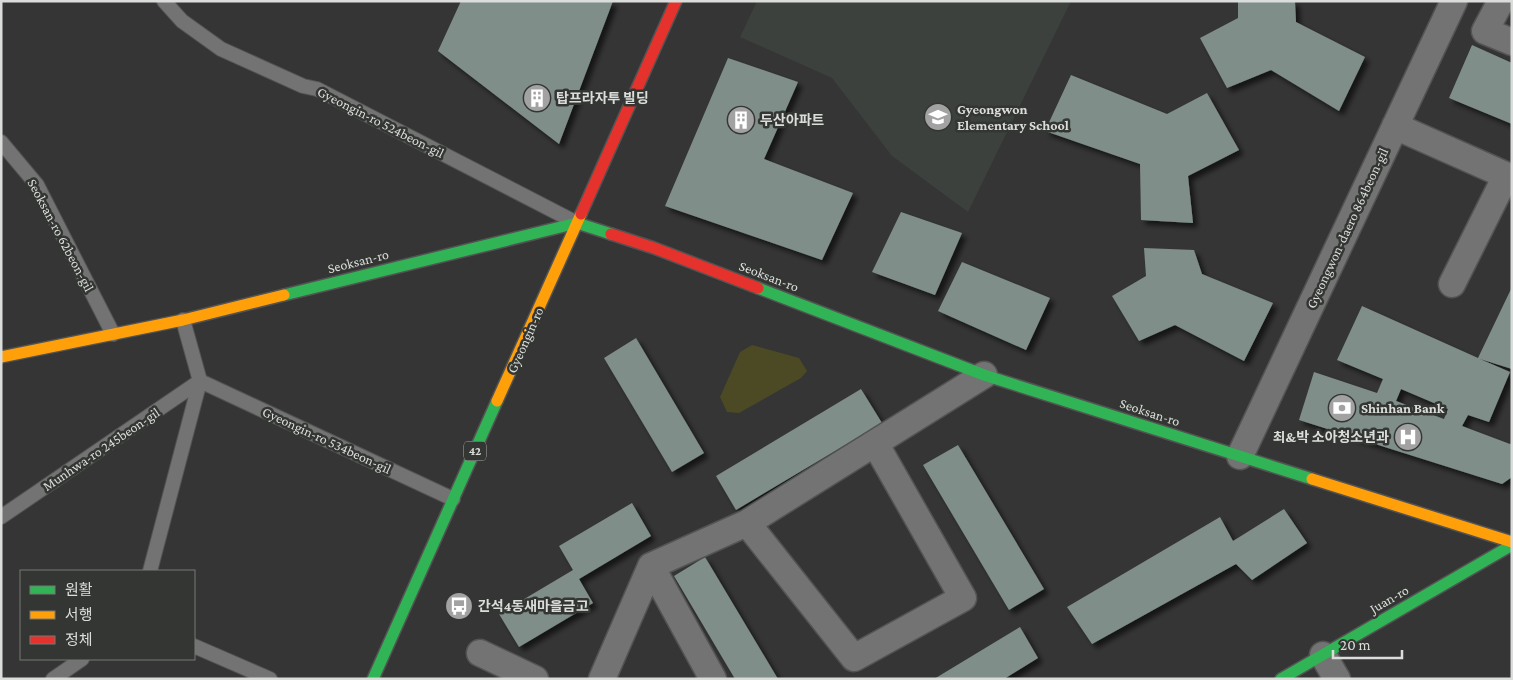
<svg xmlns="http://www.w3.org/2000/svg" width="1513" height="680" font-family="'Crimson Pro','Noto Sans KR',serif">
<style>
.built{fill:#3c413d}
.garden{fill:#4c4925}
.building{fill:#7f8e89;fill-rule:evenodd;filter:url(#shadow)}
.lines{fill:none;stroke-linecap:round;stroke-linejoin:round}
.lane-casing{stroke:#525352;stroke-width:16}
.street-casing{stroke:#525352;stroke-width:29}
.fast-casing{stroke:#525352;stroke-width:14}
.slow-casing{stroke:#525352;stroke-width:14}
.jam-casing{stroke:#525352;stroke-width:14}
.lane{stroke:#727372;stroke-width:14}
.street{stroke:#727372;stroke-width:26}
.fast{stroke:#30b455;stroke-width:11}
.slow{stroke:#ff9f0a;stroke-width:11}
.jam{stroke:#e5322d;stroke-width:11}
.labels{text-anchor:middle;dominant-baseline:central;stroke-width:5;stroke-linejoin:round;paint-order:stroke}
.shield{fill:#333633;stroke:#a9aba9;stroke-width:1}
.shield-label{font-size:12px;font-weight:bold;fill:#dbdddb}
.poi-label{font-size:14px;font-weight:bold;fill:#dbdddb;stroke:#333633;text-anchor:start}
.street-label{font-size:14px;fill:#dbdddb;stroke:#333633}
</style>
<defs>
<filter id="shadow"><feDropShadow dx="4.5" dy="4.5" stdDeviation="2.5" flood-color="#0009"/></filter>
</defs>
<rect width="100%" height="100%" fill="#343534"/>
<!-- built -->
<path class="built" d="M757 1H1071L968 212 892 156 832 78 740 37Z"/>
<!-- garden -->
<path class="garden" d="M752 345 799 358 807 371 801 378 739 413 727 412 720 397 740 352Z"/>
<!-- building -->
<path class="building" d="M461 1H613L559 144 438 51Z
M1238 1H1295L1296 22 1365 57 1339 111 1271 70 1227 88 1200 38 1238 18Z
M1472 45 1512 63V124L1449 98Z
M728 58 798 82 764 159 853 193 822 260 665 206Z
M1071 75 1167 114 1207 93 1239 150 1188 176 1193 223 1141 220 1140 164 1045 131Z
M901 212 962 233 935 295 872 272Z
M1144 248 1194 250 1202 274 1273 303 1244 361 1175 325 1139 341 1112 296 1146 276Z
M962 262 1050 298 1026 350 938 311Z
M1512 287V369L1480 359 1510 372 1489 422 1468 415 1462 426 1510 444 1512 443V477L1502 484 1299 420 1314 372 1377 393 1383 379 1337 360 1362 306 1478 358ZM1401 389 1448 409 1444 419 1396 401Z
M636 338 704 453 672 472 604 358Z
M861 389 882 423 736 510 716 476Z
M958 445 1044 589 1009 610 923 465Z
M632 503 651 536 579 579 593 603 519 647 499 614 573 570 559 546Z
M1284 509 1307 543 1252 580 1236 564 1092 644 1067 607 1220 517 1233 541Z
M705 557 778 679H735L674 576Z
M1020 627 1038 658 1004 679H934Z"/>
<g class="lines">
<!-- lane casing -->
<g class="lane-casing">
<path id="lane" d="M164 1 182 21 221 49 303 86 317 89 575 222
M1 142 37 185 113 334
M1 517 200 381 453 499
M150 571 200 381 183 320
M194 646 270 679
M53 679 82 659"/>
</g>
<!-- street casing -->
<g class="street-casing">
<path id="street" d="M1501 1 1485 31 1512 42
M1395 126 1512 178
M1452 284 1506 176
M1240 456 1454 1
M747 523 854 658 963 598 875 443
M651 566 747 523 984 375
M480 653 535 679
M1323 655 1337 679
M602 679 651 566 713 679"/>
</g>
<!-- fast casing -->
<g class="fast-casing">
<path id="fast" d="M758 288 984 375 1312 479
M284 295 577 223 611 234
M373 679 497 401
M1281 679 1512 545"/>
</g>
<!-- slow casing -->
<g class="slow-casing">
<path id="slow" d="M1 357 183 320 284 295
M497 401 581 214
M1312 479 1512 542"/>
</g>
<!-- jam casing -->
<g class="jam-casing">
<path id="jam" d="M581 214 676 1
M611 234 654 248 758 288"/>
</g>
<!-- lane -->
<use href="#lane" class="lane"/>
<!-- street -->
<use href="#street" class="street"/>
<!-- fast -->
<use href="#fast" class="fast"/>
<!-- slow -->
<use href="#slow" class="slow"/>
<!-- jam -->
<use href="#jam" class="jam"/>
</g>
<!-- icons -->
<defs>
<g id="building-disc" transform="scale(1.4375)"><circle r="9.5" fill="#a1a2a1" stroke="#333633"/><path d="M-4-6H4V6H1V3H-1V6H-4ZM-2.5-4.3h1.7v1.8h-1.7ZM.8-4.3h1.7v1.8H.8ZM-2.5-1h1.7V.8h-1.7ZM.8-1h1.7V.8H.8Z" fill="#fff"/></g>
<g id="school-disc" transform="scale(1.4375)"><circle r="9.5" fill="#a1a2a1" stroke="#333633"/><path d="M0-5L7-2L0 1L-7-2ZM-4 1L0 2.5L4 1V4Q0 6-4 4Z" fill="#fff"/></g>
<g id="bank-disc" transform="scale(1.4375)"><circle r="9.5" fill="#a1a2a1" stroke="#333633"/><path d="M-6-4H6V4H-6ZM0-2.3a2.3 2.3 0 1 0 0 4.6a2.3 2.3 0 1 0 0-4.6Z" fill="#fff"/></g>
<g id="hospital-disc" transform="scale(1.4375)"><circle r="9.5" fill="#a1a2a1" stroke="#333633"/><path d="M-5-5h3v3.5h4V-5h3V5h-3V1.5h-4V5h-3Z" fill="#fff"/></g>
<g id="bus-disc" transform="scale(1.4375)"><circle r="9.5" fill="#a1a2a1" stroke="#333633"/><path d="M-5-6H5V4H4V6H2V4H-2V6H-4V4H-5ZM-3.5-4V0h7V-4ZM-3.5 1.2v1.5H-2V1.2ZM2 1.2v1.5H3.5V1.2Z" fill="#fff"/></g>
</defs>
<g fill-rule="evenodd">
<use href="#building-disc" x="537" y="98"/>
<use href="#school-disc" x="938" y="117"/>
<use href="#building-disc" x="741" y="120"/>
<use href="#bank-disc" x="1342" y="408"/>
<use href="#hospital-disc" x="1408" y="437"/>
<use href="#bus-disc" x="459" y="606"/>
</g>
<g class="labels">
<!-- shield labels -->
<rect class="shield" x="464" y="441.5" width="22" height="19" rx="4"/>
<g class="shield-label">
<text x="475" y="451">42</text>
</g>
<!-- poi labels -->
<g class="poi-label">
<text x="556" y="98">탑프라자투 빌딩</text>
<text x="957" y="109">Gyeongwon<tspan x="957" dy="16">Elementary School</tspan></text>
<text x="760" y="120">두산아파트</text>
<text x="1361" y="408">Shinhan Bank</text>
<text x="1389" y="437" text-anchor="end">최&amp;박 소아청소년과</text>
<text x="478" y="606">간석4동새마을금고</text>
</g>
<!-- street labels -->
<g class="street-label">
<text transform="translate(381 122) rotate(27)">Gyeongin-ro 524beon-gil</text>
<text transform="translate(1347 228) rotate(-65)">Gyeongwon-daero 864beon-gil</text>
<text transform="translate(61 235) rotate(62)">Seoksan-ro 62beon-gil</text>
<text transform="translate(358 261) rotate(-14)">Seoksan-ro</text>
<text transform="translate(769 276) rotate(21)">Seoksan-ro</text>
<text transform="translate(525 340) rotate(-66)">Gyeongin-ro</text>
<text transform="translate(1150 412) rotate(18)">Seoksan-ro</text>
<text transform="translate(327 440) rotate(25)">Gyeongin-ro 534beon-gil</text>
<text transform="translate(101 449) rotate(-34)">Munhwa-ro 245beon-gil</text>
<text transform="translate(1389 599) rotate(-30)">Juan-ro</text>
</g>
</g>
<!-- border -->
<rect width="1513" height="680" fill="none" stroke="#dbdddb" stroke-width="5"/>
<!-- legend -->
<rect x="20" y="570" width="175" height="90" fill="#333633" stroke="#767976"/>
<rect x="30" y="586" width="25" height="8" fill="#30b455" stroke="#767976"/>
<text x="65" y="595" font-size="15" fill="#dbdddb">원활</text>
<rect x="30" y="611" width="25" height="8" fill="#ff9f0a" stroke="#767976"/>
<text x="65" y="620" font-size="15" fill="#dbdddb">서행</text>
<rect x="30" y="636" width="25" height="8" fill="#e5322d" stroke="#767976"/>
<text x="65" y="645" font-size="15" fill="#dbdddb">정체</text>
<!-- scale -->
<path d="M1333 650v8h69v-8" fill="none" stroke="#dbdddb" stroke-width="2.5"/>
<text x="1340" y="650" font-size="15" fill="#dbdddb" stroke="#333633" stroke-width="4" paint-order="stroke">20 m</text>
</svg>
